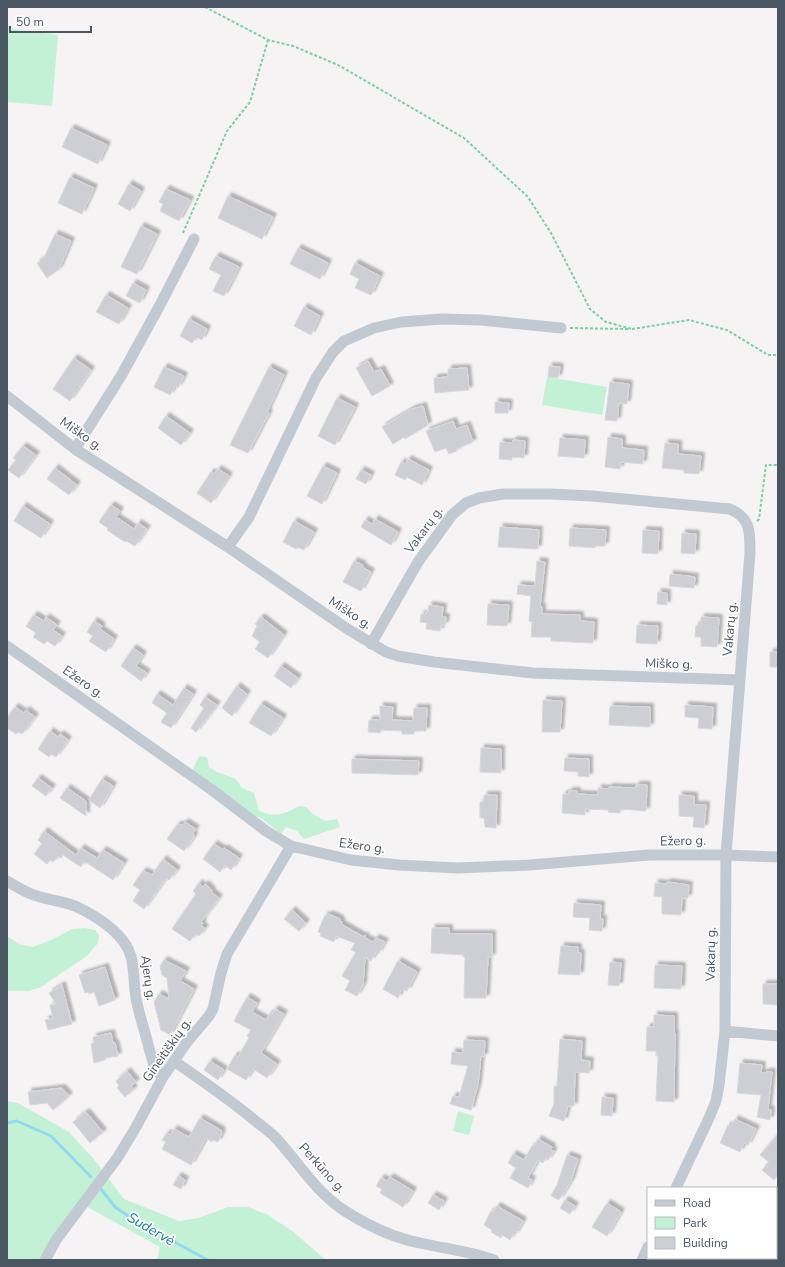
<svg xmlns="http://www.w3.org/2000/svg" width="785" height="1267" font-family="'Nunito Sans',sans-serif">
<style>
.green{fill:#c3f1d5}
.lines{fill:none;stroke-linecap:round;stroke-linejoin:round}
.stream{stroke:#90daee;stroke-width:3}
.building{fill:#cdcfd5;stroke:#d7d9de;filter:url(#shadow)}
.path{stroke:#7ad0a6;stroke-width:2;stroke-dasharray:3 2;stroke-linecap:butt}
.minor{stroke:#c1cad2;stroke-width:11}
.labels{text-anchor:middle;dominant-baseline:central;stroke-width:3.5;stroke-linejoin:round;paint-order:stroke}
.street-label{font-size:13px;fill:#4a5661;stroke:#fff}
.water-label{font-size:14px;font-style:italic;fill:#0c7c9b;stroke:#fff}
</style>
<defs>
<filter id="shadow"><feDropShadow dx="3.5" dy="-3.5" stdDeviation="1" flood-color="#0004"/></filter>
</defs>
<rect width="100%" height="100%" fill="#f5f3f3"/>
<!-- green -->
<path class="green" d="M7 28 58 35 52 106 7 102Z
M547 377 607 387 602 415 542 405Z
M199 756 207 757 209 767 217 772 236 779 242 788 254 793 259 811C275 818 285 814 299 806L306 807 313 814 325 821 337 819 340 827 304 839 297 831 286 827 281 834 260 817 251 816 194 774 193 769Z
M85 928 95 930 99 935 98 943 87 956 41 987 29 991H7V936L19 944 33 947 51 940 72 929Z
M7 1101 18 1103 69 1132 93 1158 124 1199 179 1221 198 1218 228 1207H248L268 1215 292 1231 326 1260H157L160 1247 89 1208 82 1199 41 1260H7Z
M458 1111 474 1116 469 1135 453 1131Z
M776 1227H778V1260H745L746 1258H776Z"/>
<g class="lines">
<!-- stream -->
<path class="stream" d="M7 1123 17 1121 51 1136 91 1177
M101 1189 115 1207 137 1222 208 1260"/>
</g>
<!-- building -->
<path class="building" d="M71 128 107 145 98 164 62 147Z
M70 177 94 188 82 214 58 203Z
M129 184 141 191 130 211 118 204Z
M166 189 190 200 179 221 160 211 163 204 159 202Z
M228 196 273 217 262 239 218 218Z
M141 226 157 234 137 274 121 267Z
M55 234 71 241 59 269 47 278 37 263 44 258Z
M298 248 328 263 320 279 290 264Z
M216 256 239 267 224 296 213 291 221 275 209 269Z
M355 263 380 276 371 295 355 288 359 279 350 274Z
M133 283 146 290 140 303 126 296Z
M106 295 128 308 119 324 96 312Z
M304 307 320 316 311 335 294 326Z
M189 319 207 329 202 340 196 337 192 343 180 336Z
M74 358 91 370 70 401 53 389Z
M368 361 374 372 381 369 390 386 372 396 356 368Z
M549 366 560 367 558 378 548 377Z
M164 367 184 376 178 388 175 386 170 395 154 387Z
M269 367 284 375 267 412 269 413 248 453 230 445Z
M467 368 469 390 435 393 434 378 448 377V369Z
M610 382 629 384 627 404 619 403 617 421 605 420Z
M337 398 355 407 335 445 318 436Z
M495 402 509 403 508 413H495Z
M423 406 428 425 405 439 404 437 393 444 382 427 412 409Z
M166 416 190 433 181 445 158 428Z
M453 421 456 429 467 425 473 442 456 449 457 451 449 454 446 448 435 452 426 431Z
M608 437 622 439V448L644 450 643 464 621 462 620 469 605 467Z
M560 438 585 440 584 458 558 456Z
M513 440 525 441 524 458 512 457V460L499 459 500 442 512 443Z
M665 443 678 444V454L701 456 699 474 684 473V470L662 468Z
M23 446 36 455 19 478 8 470 16 460 13 458Z
M408 459 429 470 422 485 407 477 405 480 395 475 401 462 405 464Z
M323 466 337 473 322 504 307 496Z
M55 468 77 485 69 495 47 479Z
M218 469 229 476 211 503 197 493 211 472 214 474Z
M361 470 371 475 366 484 356 479Z
M111 505 120 511 116 517 134 529 138 523 147 529 135 546 126 541 125 542 107 530 108 528 99 522Z
M23 506 50 524 41 538 14 521Z
M375 519 398 532 391 545 361 527 365 520 372 524Z
M294 521 314 532 304 550 297 547 296 549 283 542Z
M500 527 539 530 538 549 498 547Z
M570 528 606 530 605 546H595V548L569 546Z
M643 530 659 531 658 554 642 553Z
M682 533 696 534 695 554 681 553Z
M354 561 363 565 362 567 371 572 361 591 343 582Z
M537 561 545 562 540 607H542V614L580 615V621L594 622 593 643 551 641V637H531L532 622 529 621 531 596 517 594 518 585 535 586Z
M670 574 695 577 694 588 669 586Z
M658 592 667 593V605L657 604Z
M488 604 509 605 507 626 487 625Z
M429 605 443 607 442 617H446L445 625H441L440 631 426 629 427 623 420 622 421 614 425 615 426 612H428Z
M34 615 44 621 46 617 57 625 53 630 62 636 55 646 47 641 44 644 33 637 36 633 26 626Z
M261 617 284 635 268 658 255 649 260 642 252 636 257 626 255 624Z
M701 617 719 618 717 647 701 646V637H695L696 625 701 626Z
M94 621 102 626 100 629 114 639 106 652 89 641 93 636 87 632Z
M637 625 658 626 657 644 636 643Z
M133 648 143 655 136 666 147 673 141 681 121 666Z
M770 652H778V667H770Z
M281 666 298 678 291 688 274 676Z
M237 686 247 694 232 716 222 708Z
M184 688 193 694 171 728 161 722 167 713 152 703 157 694 173 705Z
M205 697 217 705 196 732 191 728 204 708 200 705Z
M543 700 562 701 560 732H542Z
M261 704 283 718 271 736 249 723Z
M685 705 713 707 712 729 698 728 699 718 685 717Z
M380 706 393 707 392 720 413 721 414 708H427L426 731H414V734H402V731L381 730 380 733 368 732 369 720H380Z
M610 706 650 707V727L609 725Z
M15 707 24 713 26 710 35 717 22 734 18 732 16 734 7 728V718Z
M50 731 58 737 60 734 68 740 56 757 51 754 49 757 38 749Z
M481 748 501 749V773L480 772Z
M565 758 589 759V777L578 776V772L564 771Z
M352 759 419 761 418 775 352 773Z
M38 778 52 788 46 796 32 786Z
M102 779 113 786 100 808 89 800Z
M636 785H647L646 811 620 809V813L608 812 609 810 585 809V815L562 813 563 794H569V791H577V794L598 795V788L609 789V787L636 788Z
M67 788 86 801V816L60 798Z
M484 795H497L496 828 485 827 484 818H480V802H484Z
M679 795 694 796V805H706L704 828 693 827 694 817 679 816Z
M185 822 196 829 193 833 194 837 184 851 167 839 177 825H182Z
M44 831 76 855 81 848 97 858 103 850 124 863 113 880 84 861 81 867 63 855 61 858 58 856 53 862 50 860 47 864 34 854 42 844 38 840Z
M214 844 223 850 224 848 239 858 231 870 225 865 220 872 203 859Z
M163 859 177 870 169 880 166 878 144 909 133 901 140 890 133 885 143 871 152 875Z
M667 882 689 885 688 898H682L681 915 662 914V897L654 896 655 883 667 884Z
M199 883 203 887 205 884 212 890 211 892 219 898 201 922 203 923 201 926 205 928 199 936 195 934 190 941 172 929 196 894 193 891Z
M574 903 601 905 600 919H603L602 931 589 930 590 918 573 917Z
M292 910 306 923 299 931 284 919Z
M329 914 340 919V921L342 922 341 924 364 937 365 935V938L373 942 376 938 385 942 378 954 376 952 371 961 365 957 363 985 357 996 345 990 350 981 342 976 356 952 351 950 355 943 336 936 334 942 320 936 321 933 318 932 325 915 328 916Z
M432 928H449V934H492V957H488L486 998H464L465 957H463V955L431 953Z
M561 946 578 947V953H581L580 975 558 974Z
M164 960 186 971 180 981 194 989 170 1035 161 1030 154 1002 159 994 169 999 167 978 162 975 160 966Z
M398 961 417 972 407 991 402 989 398 998 383 989Z
M610 962 621 963 619 986 608 985Z
M655 965 682 966 681 989 654 988Z
M105 967 115 1000 99 1006 94 992 89 994 88 992 85 993 79 975Z
M763 984H778V1005L763 1004Z
M62 985 72 1024 48 1030 45 1020 53 1018 50 1005 56 1004 49 993Z
M247 997 257 1003 252 1012 266 1020 270 1013 272 1014 275 1009 284 1014 261 1053 277 1064 267 1078 253 1069 246 1080 227 1069 235 1055 238 1057 249 1038 247 1036 251 1030 234 1021Z
M654 1015 674 1016V1033H675L674 1102 656 1101 658 1056H656V1051H646L647 1027H654Z
M111 1033 113 1043H115L118 1056 105 1058V1060L94 1063 91 1044 94 1043 93 1037Z
M560 1039 582 1041 581 1060 590 1061 589 1073 575 1072 574 1106H568L564 1121 549 1116 554 1104V1086H557Z
M464 1040 485 1041 484 1057 481 1056 478 1085 471 1110 450 1104 453 1096 459 1097 468 1066 451 1064 452 1052 463 1053Z
M210 1061 224 1070 218 1080 204 1070Z
M740 1063 762 1065 761 1073H766V1072H772L768 1109 771 1110 770 1120 757 1117 761 1095 737 1093Z
M127 1071 136 1082 131 1086 134 1089 125 1097 117 1088 119 1086 116 1081Z
M62 1088 69 1096 53 1110 47 1103 30 1105 28 1092Z
M602 1097 613 1098 612 1116 601 1115Z
M86 1112 103 1132 90 1143 73 1122Z
M200 1118 222 1131 221 1133H222L218 1142 213 1140 212 1142 206 1138 191 1165 162 1149 166 1142 162 1140 167 1133 170 1135 174 1129 189 1137Z
M735 1119 756 1129 748 1145 744 1143 740 1152 720 1143 728 1125 731 1127Z
M778 1134V1175L774 1180 762 1170 769 1162 760 1155Z
M538 1139 552 1147 551 1150 554 1151 548 1160 546 1158 543 1163 538 1160 528 1178 532 1180 528 1188 510 1178 516 1168 508 1163 513 1154 524 1160 532 1146 534 1147Z
M567 1155 578 1159 571 1181 559 1200 551 1196 557 1185Z
M178 1176 185 1180 181 1189 173 1185Z
M390 1177 413 1191 403 1207 380 1193 382 1189 376 1186 381 1178 387 1181Z
M433 1195 444 1201 439 1210 428 1203Z
M565 1200 575 1206 570 1214 560 1208Z
M607 1203 621 1212 607 1236 592 1227Z
M497 1206 523 1221 515 1235 513 1234 510 1240 502 1235 501 1238 491 1232 492 1230 484 1225 491 1211 493 1212Z"/>
<g class="lines">
<!-- path -->
<path class="path" d="M205 7 268 40 293 46 338 65 464 138 528 197 551 233 590 309 606 322 632 329
M183 233 227 131 250 102 268 40
M570 328 628 329
M632 329 689 320 727 330 768 355H778
M757 521 759 519 766 465H778"/>
<!-- minor -->
<path class="minor" d="M7 396 75 449 228 547 346 628 386 652 398 656 434 662 533 673 740 680
M75 449 121 376 160 305 194 239
M228 547 249 517 316 378 333 352 344 341 374 328 401 322 442 319 481 320 561 328
M371 644 418 562 452 515 466 503 479 498 503 494H551L592 496 730 509C751 518 750 533 750 553L726 855 725 1031 719 1085 716 1101 709 1118 676 1188
M7 646 212 790 266 831 291 846 351 860 399 865 458 868 530 865 649 855H726L778 857
M7 881C15 886 25 892 34 895 48 900 62 901 75 906 89 912 108 924 118 935 137 954 132 973 136 998 139 1015 145 1031 149 1048 152 1058 154 1070 163 1077
M725 1031 778 1036
M174 1061C201 1080 228 1098 253 1119 260 1125 268 1130 274 1136 298 1161 315 1192 345 1211 367 1225 394 1238 420 1243 446 1249 469 1251 494 1260
M45 1260 56 1240 118 1157 136 1127 163 1077 187 1042 209 1016 213 1009 221 973 227 954 291 846
M642 1260 648 1247"/>
</g>
<g class="labels">
<!-- street labels -->
<g class="street-label">
<text transform="translate(81 434) rotate(35)">Miško g.</text>
<text transform="translate(424 530) rotate(-54)">Vakarų g.</text>
<text transform="translate(350 613) rotate(33)">Miško g.</text>
<text transform="translate(730 629) rotate(-85)">Vakarų g.</text>
<text transform="translate(669 664) rotate(2)">Miško g.</text>
<text transform="translate(83 682) rotate(35)">Ežero g.</text>
<text transform="translate(683 841) rotate(-1)">Ežero g.</text>
<text transform="translate(362 846) rotate(8)">Ežero g.</text>
<text transform="translate(711 954) rotate(-89)">Vakarų g.</text>
<text transform="translate(148 978) rotate(82)">Ajerų g.</text>
<text transform="translate(167 1050) rotate(-55)">Gineitiškių g.</text>
<text transform="translate(322 1168) rotate(48)">Perkūno g.</text>
</g>
<!-- water labels -->
<g class="water-label">
<text transform="translate(151 1229) rotate(30)">Sudervė</text>
</g>
</g>
<!-- border -->
<rect width="785" height="1267" fill="none" stroke="#4a5661" stroke-width="16"/>
<!-- legend -->
<rect x="647" y="1187" width="130" height="72" fill="#ffffff" stroke="#b7bbc0"/>
<rect x="655" y="1200" width="20" height="6" fill="#c1cad2" stroke="#b7bbc0"/>
<text x="683" y="1207" font-size="12" fill="#4a5661">Road</text>
<rect x="655" y="1217" width="20" height="12" fill="#c3f1d5" stroke="#b7bbc0"/>
<text x="683" y="1227" font-size="12" fill="#4a5661">Park</text>
<rect x="655" y="1237" width="20" height="12" fill="#cdcfd5" stroke="#b7bbc0"/>
<text x="683" y="1247" font-size="12" fill="#4a5661">Building</text>
<!-- scale -->
<path d="M10 26v6h81v-6" fill="none" stroke="#4a5661" stroke-width="2"/>
<text x="16" y="26" font-size="12" fill="#4a5661" stroke="#ffffff" stroke-width="3" paint-order="stroke">50 m</text>
</svg>
